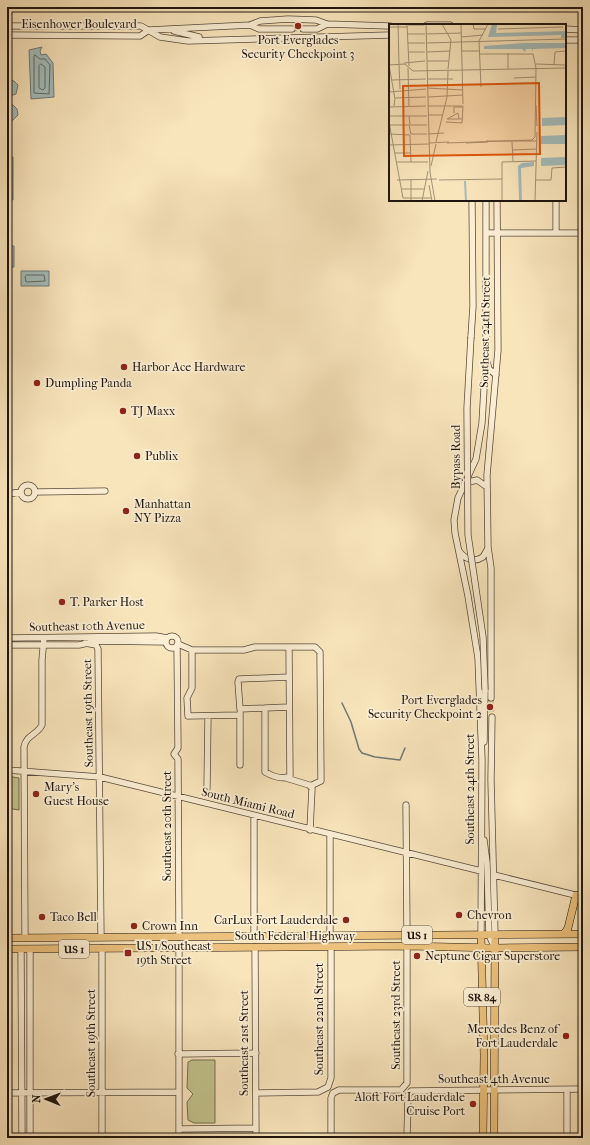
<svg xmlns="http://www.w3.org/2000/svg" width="590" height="1145" font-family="'IM FELL French Canon',serif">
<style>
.green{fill:#c2c38d;stroke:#706c4e}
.water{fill:#a3bcbb;stroke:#6e7976}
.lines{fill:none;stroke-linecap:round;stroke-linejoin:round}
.shore{stroke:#616864;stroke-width:1}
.stream{stroke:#6e7976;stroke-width:1.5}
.minor-tunnel{stroke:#d8c6a2;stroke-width:5.5;stroke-dasharray:5.5 3;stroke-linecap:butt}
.minor-casing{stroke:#56493a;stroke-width:7}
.major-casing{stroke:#1f150e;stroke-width:8}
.minor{stroke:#fbeed3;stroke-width:5.5}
.major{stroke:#ecc27e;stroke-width:7}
.minor-bridge-casing{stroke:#56493a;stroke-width:7;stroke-linecap:butt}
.minor-bridge{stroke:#fbeed3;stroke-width:5.5}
.poi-dot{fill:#8f2418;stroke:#fbeed3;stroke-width:1.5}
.labels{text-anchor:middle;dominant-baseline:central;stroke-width:3.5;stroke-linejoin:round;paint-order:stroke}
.shield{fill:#fbeed3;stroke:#615649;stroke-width:1}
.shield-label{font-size:11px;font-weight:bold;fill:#1f150e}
.street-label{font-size:12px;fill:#1f150e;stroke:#fbeed3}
.poi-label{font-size:12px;fill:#1f150e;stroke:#fbeed3;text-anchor:start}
.inset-river{fill:none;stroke:#a3bcbb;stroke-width:2}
.inset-road{fill:none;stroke:#a29276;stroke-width:1}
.view{fill:#de560c;fill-opacity:0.15;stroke:#de560c;stroke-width:2}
.inset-edge{fill:none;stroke:#1f150e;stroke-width:2}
</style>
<rect width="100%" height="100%" fill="#f9e5bc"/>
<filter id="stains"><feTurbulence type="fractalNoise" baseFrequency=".005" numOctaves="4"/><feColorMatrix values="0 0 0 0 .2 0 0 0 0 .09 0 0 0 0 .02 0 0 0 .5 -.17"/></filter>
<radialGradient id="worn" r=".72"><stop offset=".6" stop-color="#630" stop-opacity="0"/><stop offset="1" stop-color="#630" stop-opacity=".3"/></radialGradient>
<!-- green -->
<path class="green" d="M7 776 19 778V810L7 808Z
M192 1060H215V1123H194L188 1120 187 1102 193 1094 187 1088 188 1062Z"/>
<!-- water -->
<path class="water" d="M42 47 40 51 41 55 46 54 53 63 54 97 31 99 29 50Z
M7 79 14 81 18 85 16 94 7 97Z
M7 104 13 105 17 109 18 115 12 121H7Z
M7 157H13V200H7Z
M7 246H14V267H7Z
M21 271H49V286H21Z"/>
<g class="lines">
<!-- shore -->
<path class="shore" d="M35 55 40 59H45L50 65 49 94 34 93V57Z
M41 64 45 67V88L43 90 39 88V66Z
M27 275H44L45 281 26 282 25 277Z"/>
<!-- stream -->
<path class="stream" d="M342 703 351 722 359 749 362 753 375 757 400 760 405 748"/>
<!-- minor-tunnel -->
<path class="minor-tunnel" d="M292 29H303
M491 698 492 717"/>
<!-- minor casing -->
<g class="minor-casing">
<path id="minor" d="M250 25 259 29H292
M427 25H450
M7 26H141L160 37 188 41 390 35
M303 29H317L327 24
M565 29 583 30
M174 31 199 37
M7 35 140 36 149 30 250 25 260 21 288 19 316 20 327 24 390 26
M565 40H583
M556 200V233
M486 233H583
M471 337 473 306 472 200
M487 362 489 369 496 375
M465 483 477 480 487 487
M21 492a7 7 0 1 1 14 0a7 7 0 1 1-14 0Z
M35 492 105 491
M7 494 21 492
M459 551C465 559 474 563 483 557L488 548
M166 642a6 6 0 1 1 12 0a6 6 0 1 1-12 0Z
M7 638 156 636 167 638
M85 643 96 645 98 649 101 937
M178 644 192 650H244L255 647H315L320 652 321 781 310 786
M7 645H79L97 641 166 642
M177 645 178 748 174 754 178 759 179 937
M289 648 290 776C282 780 272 776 265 772V708L240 709 238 682 239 679 289 677
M192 650V688L187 698 188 716 240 715
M491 698V568L488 547 487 475 498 350 497 200
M265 708 289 707
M240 713V765
M492 717 491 780 495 935
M484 742 485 690
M7 770 100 777 481 871
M286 778 309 785 312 788 310 830
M207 788 208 716
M406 805 407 935
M254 816V936
M330 835V936
M484 840 487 863 489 935 494 946
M494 875 583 897
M481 935 482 760 478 658 468 596 455 533 454 520 458 498 476 459 482 423 486 354V200
M25 938 24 747C26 735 37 735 42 725V660L44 638
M255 947 256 1138
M179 948V1138
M21 949 22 1138
M30 949V1138
M178 1054 256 1053
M7 1093 178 1092
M256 1093 318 1092 328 1087 331 1078V947
M179 1129 256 1128
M102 1138V948
M331 1138V1098L333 1093 339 1090H401L407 1083V946
M407 1138 408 1095 411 1091 583 1089
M567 1138V1090"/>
</g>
<!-- major casing -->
<g class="major-casing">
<path id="major" d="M564 934 568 928 576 895
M481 935 484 1055 483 1138
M7 938 583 934
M7 949 407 946 496 948 583 947
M494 1138 495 935"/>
</g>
<!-- minor -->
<use href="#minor" class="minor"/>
<!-- major -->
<use href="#major" class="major"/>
<!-- minor-bridge casing -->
<g class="minor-bridge-casing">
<path id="minor-bridge" d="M471 337 467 408 468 535 483 637 485 690"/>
</g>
<!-- minor-bridge -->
<use href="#minor-bridge" class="minor-bridge"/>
</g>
<!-- markers -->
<g class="poi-dot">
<circle cx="298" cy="26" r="4"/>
<circle cx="124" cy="367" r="4"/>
<circle cx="37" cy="383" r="4"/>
<circle cx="123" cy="411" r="4"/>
<circle cx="137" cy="456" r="4"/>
<circle cx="126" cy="511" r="4"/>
<circle cx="62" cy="602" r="4"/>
<circle cx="490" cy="707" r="4"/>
<circle cx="36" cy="794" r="4"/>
<circle cx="459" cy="915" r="4"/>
<circle cx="42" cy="917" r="4"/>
<circle cx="346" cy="920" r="4"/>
<circle cx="134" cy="926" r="4"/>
<rect x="124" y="949" width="8" height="8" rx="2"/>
<circle cx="417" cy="956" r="4"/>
<circle cx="566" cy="1036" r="4"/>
<circle cx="473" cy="1104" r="4"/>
</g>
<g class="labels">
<!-- shield labels -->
<g class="shield">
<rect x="402" y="926" width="30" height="18" rx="3"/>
<rect x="59" y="940" width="30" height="18" rx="3"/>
<rect x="464" y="988" width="36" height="18" rx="3"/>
</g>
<g class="shield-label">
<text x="417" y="935">US 1</text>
<text x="74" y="949">US 1</text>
<text x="482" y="997">SR 84</text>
</g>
<!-- street labels -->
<g class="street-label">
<text x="79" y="24">Eisenhower Boulevard</text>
<text transform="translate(485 332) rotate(-89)">Southeast 24th Street</text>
<text transform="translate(456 457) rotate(-90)">Bypass Road</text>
<text transform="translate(87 626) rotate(-1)">Southeast 10th Avenue</text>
<text transform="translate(88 713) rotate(-91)">Southeast 19th Street</text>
<text transform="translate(470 789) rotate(-90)">Southeast 24th Street</text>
<text transform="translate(248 803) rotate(14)">South Miami Road</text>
<text transform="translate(167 826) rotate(-90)">Southeast 20th Street</text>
<text x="295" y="936">South Federal Highway</text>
<text transform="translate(396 1015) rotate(-90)">Southeast 23rd Street</text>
<text transform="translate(319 1019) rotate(-90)">Southeast 22nd Street</text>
<text transform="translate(91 1043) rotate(-90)">Southeast 19th Street</text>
<text transform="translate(244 1043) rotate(-90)">Southeast 21st Street</text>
<text x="494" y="1079">Southeast 4th Avenue</text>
</g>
<!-- poi labels -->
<g class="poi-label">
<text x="298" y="40" text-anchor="middle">Port Everglades<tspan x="298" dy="14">Security Checkpoint 3</tspan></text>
<text x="132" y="367">Harbor Ace Hardware</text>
<text x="45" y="383">Dumpling Panda</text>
<text x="131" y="411">TJ Maxx</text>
<text x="145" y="456">Publix</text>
<text x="134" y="504">Manhattan<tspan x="134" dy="14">NY Pizza</tspan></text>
<text x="70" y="602">T. Parker Host</text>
<text x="482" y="700" text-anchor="end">Port Everglades<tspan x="482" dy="14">Security Checkpoint 2</tspan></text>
<text x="44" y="787">Mary's<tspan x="44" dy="14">Guest House</tspan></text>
<text x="467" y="915">Chevron</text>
<text x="50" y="917">Taco Bell</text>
<text x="338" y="920" text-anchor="end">CarLux Fort Lauderdale</text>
<text x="142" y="926">Crown Inn</text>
<text x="136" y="946">US 1/Southeast<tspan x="136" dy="14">19th Street</tspan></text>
<text x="425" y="956">Neptune Cigar Superstore</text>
<text x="558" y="1029" text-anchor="end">Mercedes Benz of<tspan x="558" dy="14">Fort Lauderdale</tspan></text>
<text x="465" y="1097" text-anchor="end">Aloft Fort Lauderdale<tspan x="465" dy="14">Cruise Port</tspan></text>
</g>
</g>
<!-- overview -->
<g transform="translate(389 24)">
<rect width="177" height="177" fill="#f9e5bc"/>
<path d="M103 0H130L108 1 107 9 177 7V14H172V11L99 13ZM134 19H177V24L144 25V28L143 25H137L136 28 133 25H95V22ZM177 93V101L153 102V94ZM177 111V120H152V112ZM177 133V141L152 142V134ZM145 138V142L132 144 133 177H130L129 142 133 139Z" fill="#a3bcbb"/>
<path class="inset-river" d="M76 157 77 177"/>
<path class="inset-road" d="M9 0 10 40M18 0 20 42M37 0 41 148 46 177M53 0 62 16 59 45M72 0 74 80M84 0 85 5H97M19 1H35M0 3H18M109 5 174 3M19 10H36M37 10 72 9M72 13 94 11M19 19H36M37 19 177 15M73 27H91M19 28H36M38 28 61 27M119 29V45M38 37H59M15 39 36 37M10 40 11 65M147 40 177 41M0 41 6 75 5 82M0 41 16 40 24 47 177 44M165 41 166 28 176 27M19 44 20 83M125 54 147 53M38 55H64M3 56 37 55M92 63 90 17 99 0M38 64 74 66M0 68 37 65M39 73 74 71M6 74 37 73M147 81 148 102M39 82H74M0 83 37 82M65 89V83H73M39 91H53M0 92H38M20 92 21 101H38M70 95 69 89 58 95H74M0 98 14 174H42M57 98 73 99 74 82M1 101H20L22 110H38M0 110 21 111 22 138M39 110 55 109M97 117H148M47 118 58 73 59 47M123 118 124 137M40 119 60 118M58 119 143 116 146 113 147 44 144 30H91M77 119 99 118M0 121 40 120M124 126 147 125M6 129H21M8 138H39M42 142 47 120M8 156 48 155M22 156V177M50 156 113 155M147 156H162L163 144 177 143M40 161 43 177M13 165H36M33 177 39 147M113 177V138L147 137M146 177 148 108"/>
<path class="view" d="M150 59 151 130 15 132 14 62Z"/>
<rect width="177" height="177" class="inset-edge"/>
</g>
<!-- margin -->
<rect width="590" height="1145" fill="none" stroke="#f9e5bc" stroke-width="24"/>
<rect x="8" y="8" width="574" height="1129" fill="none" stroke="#1f150e" stroke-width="2"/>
<rect x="12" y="12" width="566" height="1121" fill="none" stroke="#1f150e"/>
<!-- north arrow -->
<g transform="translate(46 1099) rotate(271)" stroke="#fbeed3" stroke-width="3" paint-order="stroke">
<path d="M0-3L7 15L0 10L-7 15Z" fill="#1f150e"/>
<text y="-6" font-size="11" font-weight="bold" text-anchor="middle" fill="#1f150e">N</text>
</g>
<rect width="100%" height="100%" filter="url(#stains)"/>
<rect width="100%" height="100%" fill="url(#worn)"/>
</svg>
